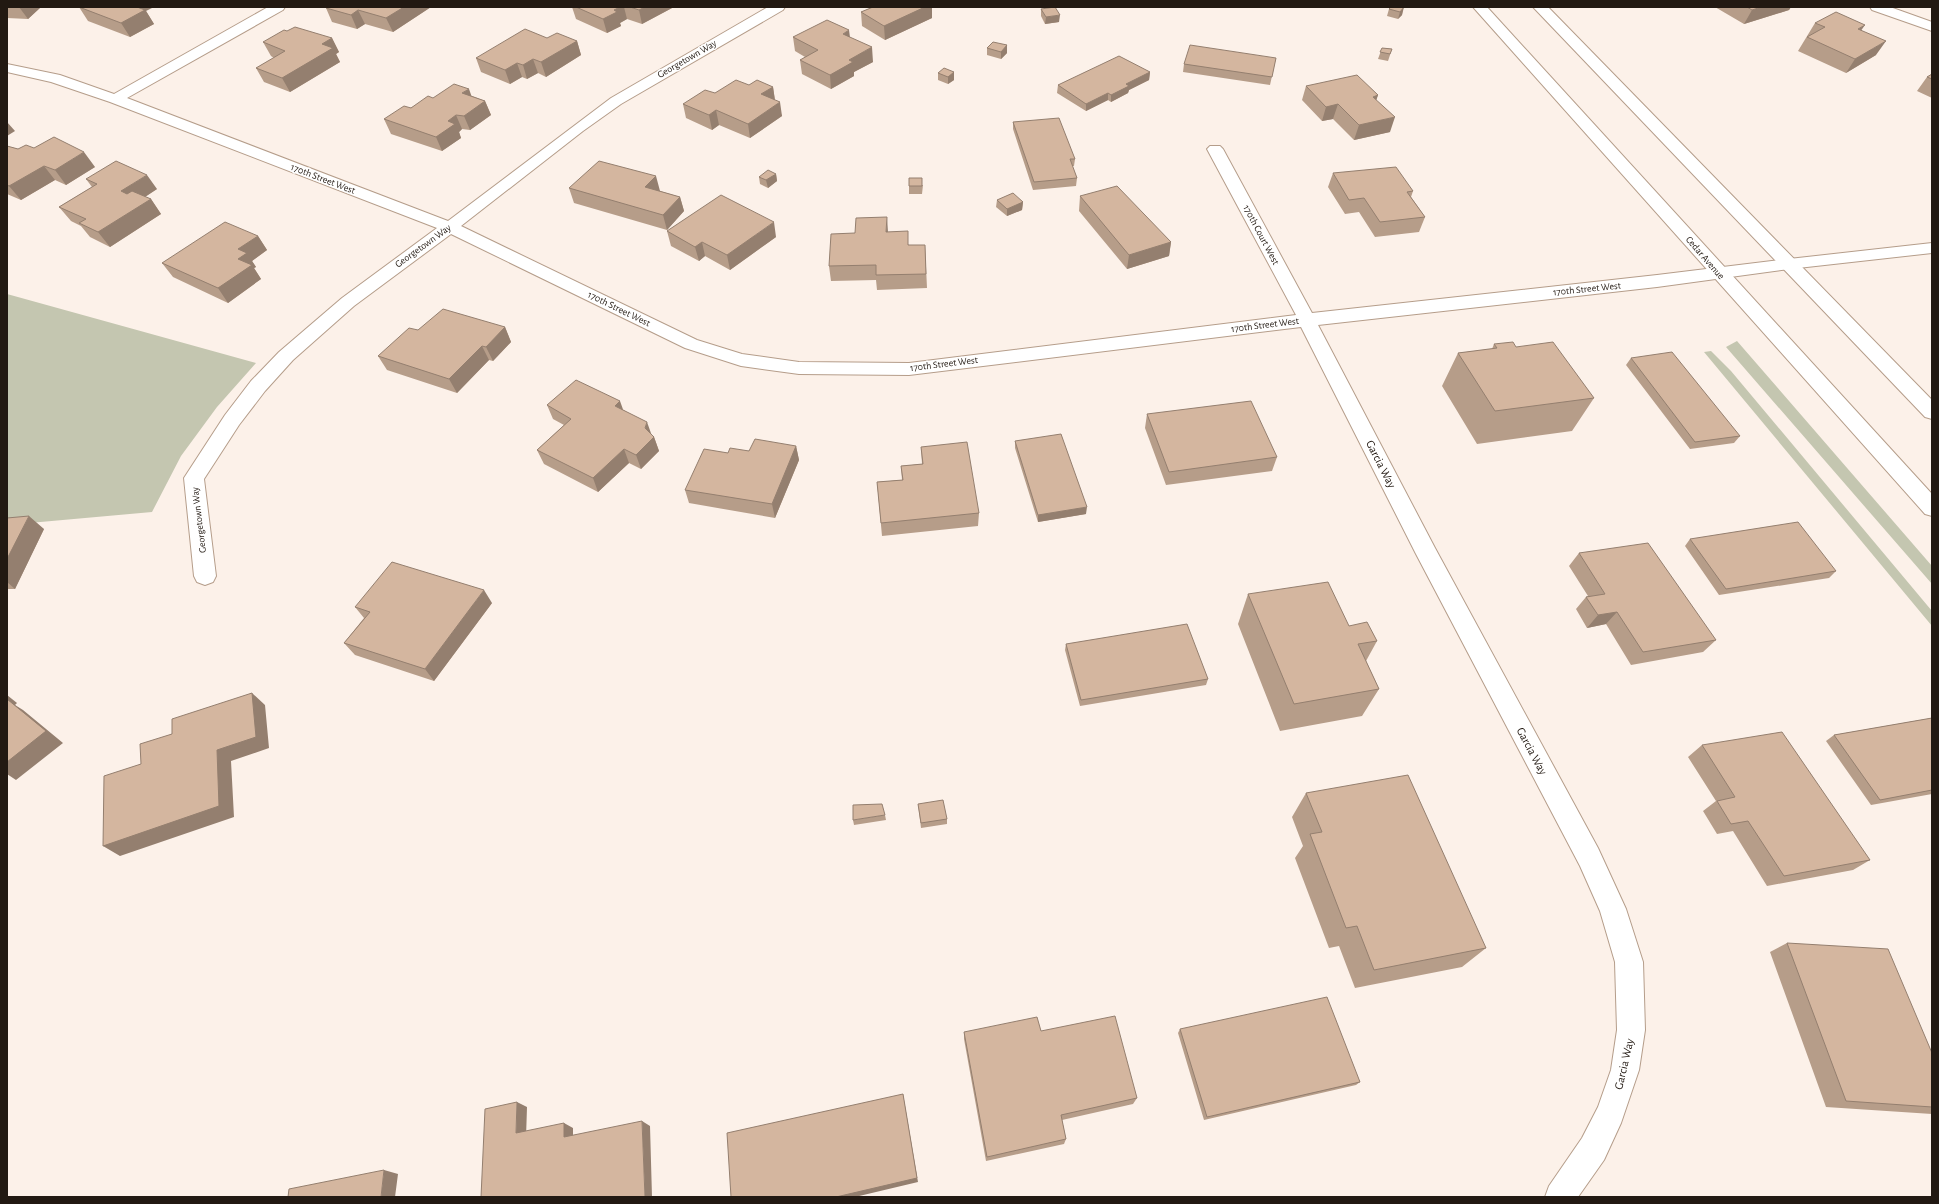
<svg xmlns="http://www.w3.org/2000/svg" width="1939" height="1204" font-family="'Alegreya Sans',sans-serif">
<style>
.green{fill:#c4c6b0}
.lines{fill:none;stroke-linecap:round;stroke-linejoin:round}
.minor-casing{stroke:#b59d8a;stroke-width:2}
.tertiary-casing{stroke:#b59d8a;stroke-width:2}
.primary-casing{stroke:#b59d8a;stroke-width:2}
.minor{fill:#fff;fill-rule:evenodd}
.tertiary{fill:#fff;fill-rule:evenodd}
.primary{fill:#fff;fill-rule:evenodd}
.wall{fill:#b69d89}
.shaded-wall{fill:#947f6f}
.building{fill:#d4b69f;stroke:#947f6f}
.labels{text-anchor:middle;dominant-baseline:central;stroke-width:3;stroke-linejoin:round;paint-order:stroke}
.far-street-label{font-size:10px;fill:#221912;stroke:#fff}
.street-label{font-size:12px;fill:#221912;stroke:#fff}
</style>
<rect width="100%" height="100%" fill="#fcf1e9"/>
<!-- green -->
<path class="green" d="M7 294 256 363 217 407 181 456 152 512 7 525Z
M1737 341 1932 566V584L1726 347Z
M1711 351 1731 371 1932 611V626L1704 352Z"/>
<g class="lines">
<!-- minor casing -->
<g class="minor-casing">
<path id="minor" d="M268 7H285L283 10 127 98 448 221 611 98 768 7H785L783 10 621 104 583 131 461 226 697 340 742 354 799 362 909 363 1296 315 1207 149 1210 146H1220L1223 149 1312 313 1657 275 1789 259 1795 260 1798 264 1795 268 1789 269 1657 287 1318 325 1435 548 1598 848 1626 909 1643 962 1645 1030 1639 1070 1621 1123 1604 1160 1578 1197H1545L1549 1186 1582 1138 1598 1107 1611 1070 1617 1030 1615 962 1600 911 1580 866 1416 554 1301 327 909 375 799 374 741 366 685 348 451 234 354 306 293 360 265 391 239 425 204 479 216 576 213 582 205 585 197 582 194 576 184 478 225 415 251 381 279 352 342 298 437 228 110 102 51 82 7 72V64L60 75 114 94Z
M1870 7H1890L1932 22V31L1872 10Z"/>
</g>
<!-- tertiary casing -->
<g class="tertiary-casing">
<path id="tertiary" d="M1932 243V253L1789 269 1783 268 1780 264 1783 260 1789 259Z"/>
</g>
<!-- primary casing -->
<g class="primary-casing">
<path id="primary" d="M1473 7H1487L1932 494V516L1925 514Z
M1533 7H1548L1932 400V419L1925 417Z"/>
</g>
<!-- minor -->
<use href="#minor" class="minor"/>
<!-- tertiary -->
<use href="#tertiary" class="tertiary"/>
<!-- primary -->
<use href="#primary" class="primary"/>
</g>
<!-- wall -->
<path class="wall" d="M7 7H41L28 19 7 18Z
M79 7 146 11 154 24 130 37 88 21Z
M431 7 393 32 365 24 357 29 332 22 326 8Z
M572 7H672V8L642 24 627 19 620 23 621 26 607 33 576 19Z
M873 7H932V18L885 40 862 26 861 12Z
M1403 7 1402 15 1398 19 1387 16 1389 9Z
M1715 7H1791L1789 10 1744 24Z
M1041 9 1059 22 1045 24 1041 16Z
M1815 23 1861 30 1876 55 1846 73 1798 51Z
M793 37H850L873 62 854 72V76L831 89 802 74 800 60 805 57 795 51Z
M332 38 339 52 336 54 340 62 290 92 264 82 256 68 274 58 271 56 263 42Z
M547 38 577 41 581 55 546 77 538 73 527 79 522 77 510 84 481 72 476 58Z
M1007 45V53L1001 59 987 55V48Z
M1382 48 1392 49 1388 61 1378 59Z
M1276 58 1270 85 1183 72 1184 64Z
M954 72V80L948 84 938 80V73Z
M1150 72 1149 80 1129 90 1128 93 1111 102 1108 100 1086 111 1057 93 1058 85Z
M1932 74V98L1917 91 1927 77Z
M749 85 773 87 775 100 782 116 750 138 719 125 712 130 686 118 683 104 715 93Z
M1306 86 1378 95 1376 100 1390 132 1354 140 1333 119 1322 121 1302 100Z
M472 96 485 101 491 115 470 130 462 129 459 132 461 138 442 151 391 134 384 119 433 98Z
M1013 122 1075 159 1074 166H1072L1077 178 1076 186 1033 190 1013 129Z
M7 146 18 149 34 148 95 167 66 185 55 180 21 200 7 194Z
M1333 173 1413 191 1411 197 1425 217 1419 232 1375 237 1359 212 1345 214 1328 187Z
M776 174 777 181 768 188 760 184 759 177Z
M86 179 157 189 145 197 151 199 161 214 110 247 90 237 81 226 71 221 59 207 92 187Z
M923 185 922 194H909V186Z
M569 188 660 191 680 197 684 211 667 230 574 203Z
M1080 196 1171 242 1169 256 1127 269 1079 211Z
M997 200 1023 202 1022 210 1007 216 996 207Z
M667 231 776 237 730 270 705 256 699 261 671 246Z
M888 232 909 245H925L927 288 877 290 876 280 831 281 829 266Z
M258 236 267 250 252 261 256 267 254 268 261 279 228 303 173 277 162 263Z
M505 327 511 342 493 361 489 360 457 393 387 370 378 356 418 330Z
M1494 344 1516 347 1594 398 1572 431 1477 444 1442 386 1458 353 1492 349Z
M1631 358 1740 436 1734 443 1690 449 1626 365Z
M547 405 624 410 654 437 659 451 641 469 629 463 598 492 544 464 537 450 564 425 553 419Z
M1147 414 1277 457 1272 471 1166 485 1145 428Z
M1015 441 1086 514 1038 522 1015 448Z
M796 446 799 460 775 518 689 503 685 490 728 453Z
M921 447 979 513 978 526 882 536 877 482 902 480 901 466 922 464Z
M7 518 44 529 15 589H7Z
M1690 539 1836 571 1829 578 1719 595 1685 546Z
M1579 553 1716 640 1703 652 1631 665 1606 624 1587 628 1576 609 1586 597 1588 596 1569 566Z
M1248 594 1349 626 1377 641 1366 661 1379 689 1362 716 1280 731 1238 624Z
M492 603 434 681 355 655 344 643 364 618 355 607Z
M1066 644 1208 679 1206 685 1080 706 1065 650Z
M1932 718V794L1871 805 1826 741 1834 735Z
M1702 745 1870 860 1853 870 1767 886 1733 831 1717 834 1703 811 1716 801 1688 757Z
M1306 793 1486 948 1462 967 1355 988 1339 946 1329 948 1295 858 1303 846 1292 817Z
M918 804 947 819V824L921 828Z
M885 815 886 820 854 825 853 820Z
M1787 943 1932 1053V1114L1826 1107 1770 952Z
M1180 1029 1360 1082 1356 1085 1204 1120 1178 1033Z
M1041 1031 1137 1098 1133 1104 1062 1120 1066 1139 1064 1144 986 1161 964 1039V1032Z"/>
<!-- shaded-wall -->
<path class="shaded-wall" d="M19 7H41L28 19Z
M130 7H154L146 11 154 24 130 37 121 23Z
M404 7H431L393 32 386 18Z
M620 7H624L627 19 620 23 621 26 607 33 603 19 614 10Z
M645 7H672V8L642 24 639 10Z
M919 7H932V18L885 40 884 26Z
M1404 7 1402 15 1398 19 1400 12Z
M1761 7H1791L1789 10 1744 24 1752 10Z
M358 10 365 24 357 29 351 15Z
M1060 15 1059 22 1045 24 1046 17Z
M1865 25 1855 39 1858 29Z
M849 30 851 45 843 34Z
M332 38 339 52 336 54 340 62 290 92 282 78 322 44Z
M577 41 581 55 546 77 541 62Z
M1886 41 1876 55 1846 73 1855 59Z
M1007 45V53L1001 59V52Z
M872 47 873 62 854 72V76L831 89 830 75 849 60Z
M533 59 538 73 527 79 523 65Z
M517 63 522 77 510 84 505 70Z
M954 72V80L948 84V77Z
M1150 72 1149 80 1129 90 1128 93 1111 102V95L1126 84Z
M773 87 775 101 761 94Z
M469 89 474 103 462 93Z
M1108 93V100L1086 111V104Z
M1378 95 1373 110V97Z
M485 101 491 115 470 130 464 116Z
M780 102 782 116 750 138 748 124Z
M1338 104 1333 119 1322 121 1326 107Z
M716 110 719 125 712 130 709 115Z
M456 115 462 129 459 132 461 138 442 151 436 137 448 121Z
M1395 117 1390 132 1354 140 1359 125Z
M7 122 15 131 7 136Z
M84 152 95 167 66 185 55 170Z
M44 166 55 180 21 200 9 186Z
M776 174 777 181 768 188 766 180Z
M147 175 157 189 131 206 121 191Z
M656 176 660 191 649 201 645 187Z
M680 197 684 211 667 230 663 215Z
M151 199 161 214 110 247 98 232Z
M1023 202 1022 210 1007 216V209Z
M887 217 888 232H886Z
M774 222 776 237 730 270 727 255Z
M258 236 267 250 252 261 256 267 254 268 261 279 228 303 218 288 238 259V249Z
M702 242 705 256 699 261 695 247Z
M1171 242 1169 256 1127 269 1129 255Z
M505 327 511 342 493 361 486 347Z
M482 346 489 360 457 393 449 379Z
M620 401 625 415 615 406Z
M647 422 652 436 654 437 659 451 641 469 636 455Z
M796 446 799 460 775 518 772 504Z
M624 449 629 463 598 492 593 478Z
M1087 507 1086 514 1038 522V515Z
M29 516 44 529 15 589 7 582V559Z
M484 590 492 603 434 681 425 669Z
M1617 612 1606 624 1587 628 1598 615Z
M252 693 265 705 269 748 231 761 234 817 120 856 103 846 217 750Z
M7 695 17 703 15 705 23 710 63 743 16 780 7 774Z
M903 1094 918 1182 855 1197H836Z
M517 1102 527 1107 526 1138 516 1133Z
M642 1121 650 1126 652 1197H645Z
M564 1123 573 1128V1142L564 1137Z
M384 1170 398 1174 395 1197H381Z"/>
<!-- building -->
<path class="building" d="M79 7H137L145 10 121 23Z
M327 7H404L386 18 358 10 351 15 326 8Z
M576 7H620L614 10 617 12 603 19Z
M630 7H645L639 10Z
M873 7H925L884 26 861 12Z
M1055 7 1060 15 1046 17 1041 9Z
M1391 7H1404L1400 12 1389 9Z
M1747 7H1761L1752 10Z
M1836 12 1865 25 1858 29 1886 41 1855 59 1807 37 1825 27 1815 23Z
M827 20 849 30 843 34 872 47 849 60 853 62 830 75 800 60 818 50 793 37Z
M295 27 332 38 322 44 333 48 282 78 256 68 285 51 263 42 284 30 287 31Z
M525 29 547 38 557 33 577 41 541 62 533 59 523 65 517 63 505 70 476 58Z
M993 42 1007 45 1001 52 987 48Z
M1190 45 1276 58 1272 77 1184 64Z
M1382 48 1392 49 1390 54 1380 52Z
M1119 56 1150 72 1126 84 1129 86 1111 95 1108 93 1086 104 1058 85Z
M944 68 954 72 948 77 938 73Z
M1932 74V79L1927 77Z
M1357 75 1378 95 1373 97 1395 117 1359 125 1338 104 1326 107 1306 86Z
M736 80 749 85 757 80 773 87 761 94 780 102 748 124 716 110 709 115 683 104 705 90 715 93Z
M454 84 469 89 462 93 485 101 464 116 456 115 448 121 455 124 436 137 384 119 404 106 411 108 428 96 433 98Z
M1059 118 1075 159H1070L1077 178 1034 182 1013 122Z
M54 137 84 152 55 170 44 166 9 186 7 185V146L18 149 26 145 34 148Z
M116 161 147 175 121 191 127 194 132 191 151 199 98 232 79 223 86 219 59 207 97 184 86 179Z
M599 161 656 176 645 187 680 197 663 215 569 188Z
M1396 167 1413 191 1407 192 1425 217 1380 222 1364 198 1349 200 1333 173Z
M768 170 776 174 766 180 759 177Z
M909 178H922V186H909Z
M1117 186 1171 242 1129 255 1080 196Z
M1013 193 1023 202 1007 209 997 200Z
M721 195 774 222 727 255 702 242 695 247 667 231Z
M887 217 886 232 908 231V245H925L926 274 876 275V265L829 266 831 234 855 233 856 218Z
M225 222 258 236 238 249 247 253 238 259 252 265 218 288 162 263Z
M443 309 505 327 486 347 482 346 449 379 378 356 409 328 418 330Z
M1513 342 1516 347 1553 342 1594 398 1495 411 1458 353 1497 348 1494 344Z
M1672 352 1740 436 1695 442 1631 358Z
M576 380 620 401 615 406 647 422 645 428 654 437 636 455 624 449 593 478 537 450 571 419 547 405Z
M1251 401 1277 457 1169 472 1147 414Z
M1061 434 1087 507 1038 515 1015 441Z
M755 439 796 446 772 504 685 490 704 449 728 453 730 448 749 451Z
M967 442 979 513 881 523 877 482 903 480 901 466 923 464 921 447Z
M29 516 7 559V518Z
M1798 522 1836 571 1726 589 1690 539Z
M1648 543 1716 640 1643 652 1617 612 1598 615 1586 597 1605 594 1579 553Z
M392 562 484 590 425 669 344 643 370 612 355 607Z
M1328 582 1349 626 1367 622 1377 641 1358 644 1379 689 1294 704 1248 594Z
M1187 624 1208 679 1081 700 1066 644Z
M252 693 256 737 217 750 219 806 103 846 104 776 141 764 140 744 172 734V719Z
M7 699 46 731 7 762Z
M1932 718V790L1880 800 1834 735Z
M1782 732 1870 860 1784 876 1748 821 1731 824 1717 801 1735 797 1702 745Z
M1408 775 1486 948 1374 970 1357 926 1346 928 1310 834 1322 832 1306 793Z
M943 800 947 819 921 823 918 804Z
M882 804 885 815 853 820V805Z
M1787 943 1888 949 1932 1053V1107L1846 1101Z
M1327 997 1360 1082 1207 1117 1180 1029Z
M1115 1016 1137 1098 1061 1115 1066 1139 987 1157 964 1032 1037 1017 1041 1031Z
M903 1094 917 1178 836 1197H731L727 1133Z
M517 1102 516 1133 564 1123V1137L642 1121 645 1197H481L485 1109Z
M384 1170 381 1197H288L289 1189Z"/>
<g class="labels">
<!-- far-street labels -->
<g class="far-street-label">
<text transform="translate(687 59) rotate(-30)">Georgetown Way</text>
<text transform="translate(323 179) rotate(21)">170th Street West</text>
<text transform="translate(1261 235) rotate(62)">170th Court West</text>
<text transform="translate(423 246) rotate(-36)">Georgetown Way</text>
<text transform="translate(1705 258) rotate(49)">Cedar Avenue</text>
<text transform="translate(1587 289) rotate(-6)">170th Street West</text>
<text transform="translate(619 309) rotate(26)">170th Street West</text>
<text transform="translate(1265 325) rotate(-7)">170th Street West</text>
<text transform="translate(944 364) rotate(-7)">170th Street West</text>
<text transform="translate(199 520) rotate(-97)">Georgetown Way</text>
</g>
<!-- street labels -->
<g class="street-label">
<text transform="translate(1381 464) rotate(63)">Garcia Way</text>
<text transform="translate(1532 751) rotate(62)">Garcia Way</text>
<text transform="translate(1624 1064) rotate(-77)">Garcia Way</text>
</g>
</g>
<!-- border -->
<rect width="1939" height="1204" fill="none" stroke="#221912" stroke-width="16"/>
</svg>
